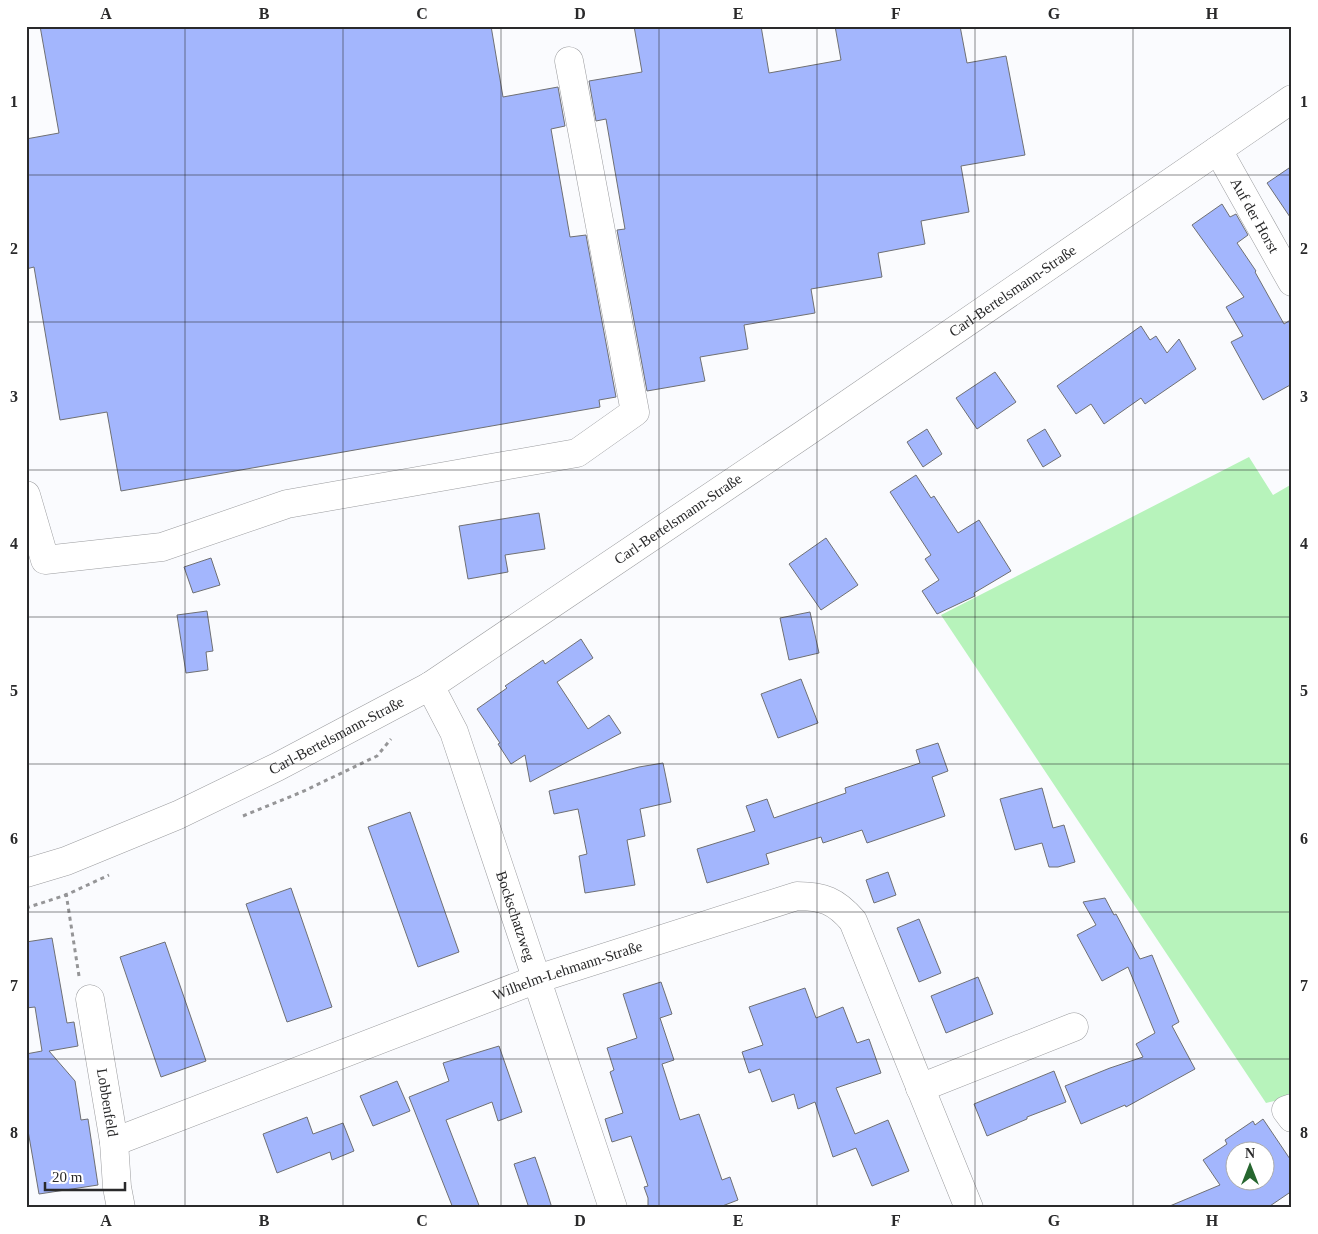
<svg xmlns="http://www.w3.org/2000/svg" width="1318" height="1234" font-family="Georgia,serif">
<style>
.green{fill:#b7f3bb}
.building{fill:#a3b6fd;stroke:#6f7073;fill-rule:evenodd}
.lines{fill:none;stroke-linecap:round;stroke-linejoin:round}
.minor-casing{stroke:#9b9c9f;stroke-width:29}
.major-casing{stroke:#9b9c9f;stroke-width:29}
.path{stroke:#959597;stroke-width:3;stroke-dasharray:4 4;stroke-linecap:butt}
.minor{stroke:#fff;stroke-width:28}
.major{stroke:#fff;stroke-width:28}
.grid{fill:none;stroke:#2a2a2b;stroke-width:1;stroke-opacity:0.55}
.labels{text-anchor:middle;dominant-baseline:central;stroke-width:5;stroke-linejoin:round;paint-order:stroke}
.street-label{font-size:15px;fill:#2a2a2b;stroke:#fff}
.neatline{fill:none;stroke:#2a2a2b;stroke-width:2}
.grid-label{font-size:16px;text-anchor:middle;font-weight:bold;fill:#2a2a2b}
</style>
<rect width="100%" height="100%" fill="#fafbfe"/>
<!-- green -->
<path class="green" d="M1249 457 1273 495 1292 484V1097L1266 1103 941 615Z"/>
<!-- building -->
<path class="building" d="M40 26H491L503 97 558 87 565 126 551 129 570 237 586 235 616 397 599 400 600 407 121 491 107 412 60 420 34 267 26 269V139L59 133Z
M634 26H761L769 73 841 60 835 26H960L967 63 1006 56 1025 155 961 166 969 212 921 221 925 244 878 253 882 277 811 289 815 313 744 325 748 349 700 357 705 381 647 391 617 230 625 229 606 119 596 121 589 81 642 72Z
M1292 166V220L1267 183Z
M1222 204 1230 217 1236 214 1248 235 1237 243 1256 271 1255 272 1284 324 1292 319V384L1263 400 1231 342 1243 336 1226 307 1244 297 1192 225Z
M1141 326 1150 340 1156 336 1167 353 1179 339 1196 369 1145 404 1141 398 1104 424 1091 404 1076 414 1057 386Z
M995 372 1016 402 977 429 956 398Z
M927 429 942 454 923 467 907 442Z
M1045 429 1061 456 1043 467 1027 440Z
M916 475 931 498 934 496 958 533 979 520 1011 571 974 593 975 596 937 614 922 591 939 580 925 559 931 555 890 492Z
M539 513 545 549 505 555 508 572 468 579 459 526Z
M826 538 858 585 821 610 789 564Z
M211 558 220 585 193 593 184 567Z
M207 611 213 651 206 652 208 670 186 673 177 615Z
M810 612 819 653 789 660 780 618Z
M581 639 593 658 557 682 588 729 609 715 621 733 530 782 525 755 511 764 498 744 500 743 477 709 507 688 505 686 543 660 545 664Z
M801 679 818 723 778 738 761 694Z
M938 743 948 771 932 777 945 816 867 843 862 830 823 843 821 837 766 854 769 864 707 883 697 849 755 831 746 806 767 799 774 818 846 793 845 788 920 763 916 750Z
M663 763 671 802 640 809 645 836 627 840 635 885 585 893 579 856 587 854 578 809 554 814 549 791 639 767Z
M1042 788 1053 828 1064 825 1075 862 1058 867H1049L1042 843 1015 850 1000 799Z
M410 812 459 952 418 967 368 827Z
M888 872 896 895 874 903 866 880Z
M291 888 332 1007 287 1022 246 904Z
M1105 898 1114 915 1116 914 1140 959 1152 955 1179 1022 1172 1026 1195 1069 1126 1107 1125 1105 1081 1124 1065 1086 1110 1068 1143 1057 1136 1044 1155 1033 1128 967 1102 981 1077 935 1096 925 1083 902Z
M919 919 941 973 919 982 897 928Z
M52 938 67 1023 74 1022 78 1046 49 1051 75 1081 81 1120 88 1119 98 1185 39 1194 26 1119V1054L42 1051 35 1007 26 1008V942Z
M165 942 206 1061 161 1077 120 957Z
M978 977 993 1014 946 1033 931 996Z
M661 982 672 1014 660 1018 674 1060 662 1064 680 1120 699 1114 722 1180 730 1177 738 1200 717 1208H648V1198L644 1187 648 1186 631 1136 612 1142 605 1119 623 1113 610 1072 614 1070 607 1048 637 1038 623 994Z
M805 988 816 1018 843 1007 857 1043 869 1039 881 1073 836 1088 855 1134 888 1120 909 1171 872 1186 856 1148 833 1157 815 1102 798 1109 794 1094 772 1102 760 1069 749 1073 742 1052 763 1045 749 1007Z
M499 1046 522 1112 498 1121 492 1102 446 1120 480 1208H453L409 1097 449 1081 443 1063Z
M1054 1071 1066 1102 1027 1117V1119L987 1136 974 1104Z
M397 1081 410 1111 373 1126 360 1096Z
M307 1117 313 1134 343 1123 354 1151 332 1160 330 1152 277 1173 263 1134Z
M1263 1119 1292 1162V1191L1267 1208H1165L1220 1185 1203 1160 1227 1144 1225 1140 1253 1121 1255 1125ZM1236 1152H1266V1182H1236Z
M535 1157 547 1192 552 1208H529L514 1164Z"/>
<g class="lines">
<!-- minor casing -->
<g class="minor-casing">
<g id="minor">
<path id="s1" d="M1218 150 1292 282"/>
<path d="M26 495 45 560 162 547 287 504 577 453 635 412 569 61"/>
<path id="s2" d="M430 686 454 732 613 1208"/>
<path id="s3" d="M90 999 114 1142 117 1187 121 1208"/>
<path d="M920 1088 1074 1027"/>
<path d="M1292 1108 1286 1110 1292 1118"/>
<path id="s4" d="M114 1142 537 979 797 896C823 896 836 901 853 921L969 1208"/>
</g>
</g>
<!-- major casing -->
<g class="major-casing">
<g id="major">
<path id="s5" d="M26 873 66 861 178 815 277 767 430 686 804 434 1292 99"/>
</g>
</g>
<!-- path -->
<path class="path" d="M243 816 304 791 377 756 391 739
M66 893 79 976
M26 908 66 895 109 875"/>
<!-- minor -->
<use href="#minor" class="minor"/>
<!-- major -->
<use href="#major" class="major"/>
</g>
<!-- grid -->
<path class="grid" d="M185 26V1208M343 26V1208M501 26V1208M659 26V1208M817 26V1208M975 26V1208M1133 26V1208M26 175H1292M26 322H1292M26 470H1292M26 617H1292M26 764H1292M26 912H1292M26 1059H1292"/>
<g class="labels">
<!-- street labels -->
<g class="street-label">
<text stroke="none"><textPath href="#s1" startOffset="75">Auf der Horst</textPath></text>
<text stroke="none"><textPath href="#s5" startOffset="1150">Carl-Bertelsmann-Straße</textPath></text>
<text stroke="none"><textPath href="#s5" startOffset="745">Carl-Bertelsmann-Straße</textPath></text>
<text stroke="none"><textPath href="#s5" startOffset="340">Carl-Bertelsmann-Straße</textPath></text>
<text stroke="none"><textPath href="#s2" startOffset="246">Bockschatzweg</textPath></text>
<text stroke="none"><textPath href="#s4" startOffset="485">Wilhelm-Lehmann-Straße</textPath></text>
<text stroke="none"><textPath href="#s3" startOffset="105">Lobbenfeld</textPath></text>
</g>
</g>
<!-- border -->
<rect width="1318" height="1234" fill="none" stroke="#ffffff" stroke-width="55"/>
<!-- north arrow -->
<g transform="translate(1250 1166)"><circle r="24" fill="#ffffff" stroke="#aaaaaa"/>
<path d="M0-4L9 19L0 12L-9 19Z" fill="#26662f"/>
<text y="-8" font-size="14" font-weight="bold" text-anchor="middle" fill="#2a2a2b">N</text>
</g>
<!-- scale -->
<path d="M45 1182v8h80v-8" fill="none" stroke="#2a2a2b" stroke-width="2.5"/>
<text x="52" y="1182" font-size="15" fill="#2a2a2b" stroke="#ffffff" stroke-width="4" paint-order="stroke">20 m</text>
<rect x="28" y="28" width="1262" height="1178" class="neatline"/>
<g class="grid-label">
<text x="106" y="19">A</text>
<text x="264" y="19">B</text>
<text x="422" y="19">C</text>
<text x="580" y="19">D</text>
<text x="738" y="19">E</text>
<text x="896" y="19">F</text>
<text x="1054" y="19">G</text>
<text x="1212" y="19">H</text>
<text x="14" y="107">1</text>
<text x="1304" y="107">1</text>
<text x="14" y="254">2</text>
<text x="1304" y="254">2</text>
<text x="14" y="402">3</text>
<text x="1304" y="402">3</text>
<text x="14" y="549">4</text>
<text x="1304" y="549">4</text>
<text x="14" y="696">5</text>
<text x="1304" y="696">5</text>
<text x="14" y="844">6</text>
<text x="1304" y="844">6</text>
<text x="14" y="991">7</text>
<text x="1304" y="991">7</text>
<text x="14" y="1138">8</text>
<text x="1304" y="1138">8</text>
<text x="106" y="1226">A</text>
<text x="264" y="1226">B</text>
<text x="422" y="1226">C</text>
<text x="580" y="1226">D</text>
<text x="738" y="1226">E</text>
<text x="896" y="1226">F</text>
<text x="1054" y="1226">G</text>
<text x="1212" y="1226">H</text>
</g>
</svg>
